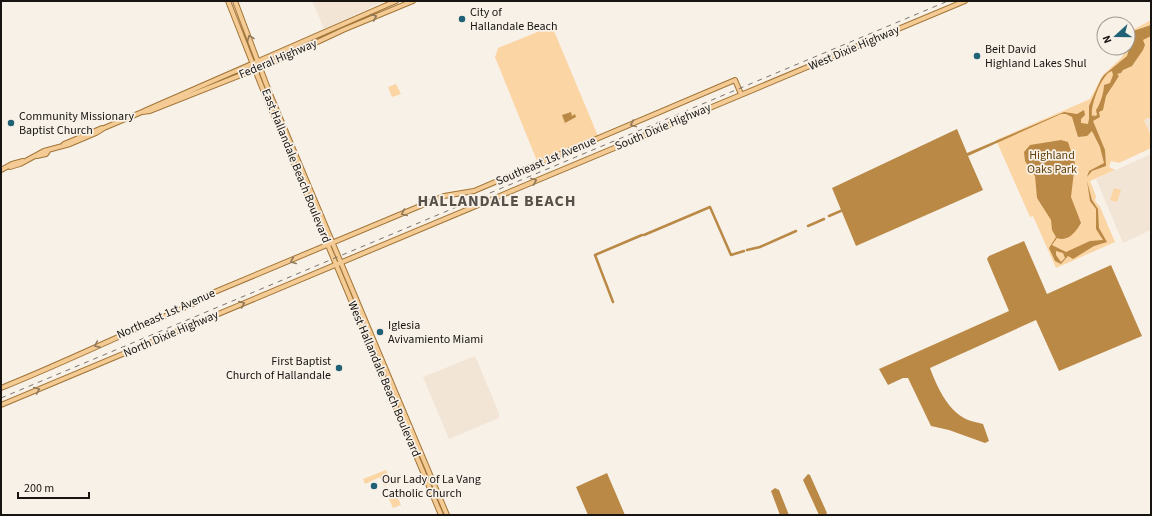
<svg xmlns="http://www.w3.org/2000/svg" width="1152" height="516" font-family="'Source Sans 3',sans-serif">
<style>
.built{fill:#f2e5d6}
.green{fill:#fcd5a5}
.water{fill:#ba8946;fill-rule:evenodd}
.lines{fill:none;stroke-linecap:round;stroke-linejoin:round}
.canal{stroke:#ba8946;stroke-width:2.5}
.major-casing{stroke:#a17537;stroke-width:6}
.major{stroke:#f4cb94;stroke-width:4}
.rail{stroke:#79756f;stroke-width:1;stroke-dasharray:5 5;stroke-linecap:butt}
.oneway{stroke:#917959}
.poi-dot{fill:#216176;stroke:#f8f1e8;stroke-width:1.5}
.labels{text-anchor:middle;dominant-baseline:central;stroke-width:3.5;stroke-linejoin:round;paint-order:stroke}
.poi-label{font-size:12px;fill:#171411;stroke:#f8f1e8;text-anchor:start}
.street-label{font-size:12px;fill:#171411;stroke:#f8f1e8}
.park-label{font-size:12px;fill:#63410b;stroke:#f8f1e8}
.district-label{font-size:16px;font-weight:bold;letter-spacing:1px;fill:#57514a;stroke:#f8f1e8}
</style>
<rect width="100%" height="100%" fill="#f8f1e8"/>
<!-- built -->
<path class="built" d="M312 1H385L324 29Z
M1151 117V135L1144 120Z
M1151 154V230L1123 243 1096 179Z
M475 356 499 413V418L449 439 423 377Z"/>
<!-- green -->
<path class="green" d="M1151 20V117L1144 120 1151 135V148L1119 163 1111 161 1109 167 1115 170 1090 181 1096 196 1095 201 1100 207 1115 242 1056 268 1033 216 1030 217 996 140 1090 99 1103 75 1121 58 1128 48 1129 32Z
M552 26 598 136 537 161 495 57 498 48Z
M396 84 401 94 392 97 388 87Z
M1114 188 1121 190 1117 202 1110 200Z
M386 470 393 485 390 483 384 486 380 477 365 484 363 479Z
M397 496 401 505 393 508 389 499Z"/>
<!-- water -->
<path class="water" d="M1151 25V36L1143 40 1145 45 1143 50 1132 66 1123 70 1121 73 1117 74 1119 76 1106 96 1103 110 1099 112 1100 117 1093 121 1105 150 1106 166 1092 171 1087 177 1089 171 1104 163 1100 147 1092 131 1087 136 1078 137 1072 117 1066 114H1061L968 156 983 190 856 246 832 188 957 129 967 153 1064 112 1077 114 1084 110 1085 115 1081 119V123L1088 124 1089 119V106L1101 79 1104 75 1127 56 1130 46V32ZM1112 71 1113 75 1110 83 1104 85C1104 92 1100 105 1096 110L1097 115 1094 117 1095 115 1092 116C1090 106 1102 73 1112 71Z
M571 112 572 116 575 114 576 117 565 123 562 115Z
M1061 140 1068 142 1075 163 1071 197 1081 223C1076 232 1068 242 1057 238L1052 245 1066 252 1090 241 1103 240 1096 229V209L1090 201 1087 181 1092 200 1098 209 1099 228 1107 242 1094 246 1073 259 1068 256 1061 264 1055 261 1049 248 1056 237 1052 230 1051 220 1037 198 1035 176 1025 161 1024 152 1030 145ZM1056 251 1063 253 1065 258 1061 262 1056 255Z
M1024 241 1047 294 1111 265 1142 336 1059 371 1036 320 930 368C937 387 949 414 971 421 975 422 979 423 983 424L989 441 985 443 949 430 931 426 908 378H903L888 385 879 369 1009 311 987 259 989 256Z
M607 473 625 515H588L576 487Z
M808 474 810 475 827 513 825 515H819L803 480Z
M775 488 779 490 789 515H780L771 491Z"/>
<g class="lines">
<!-- canal -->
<path class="canal" d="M829 216 843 210
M808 226 824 219
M644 235 710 207 731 255 744 251
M747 250 760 247 796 231
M613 302 595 255 642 235"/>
<!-- major casing -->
<g class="major-casing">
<path id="major" d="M228 1 265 95 441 515
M235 1 270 94 447 515
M144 111 396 1
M64 144 102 128
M37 156 46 154 48 151
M10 167 20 164 44 151 70 144 96 133 104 128 142 112 150 111 279 60 343 30 413 1
M1 170 12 164 23 161
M1 388C66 362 129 331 193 304L205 296 444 196 474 191 735 80 741 94
M1 405 965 1"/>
</g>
<!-- major -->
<use href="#major" class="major"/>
<!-- rail -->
<path class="rail" d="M1 398 948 1"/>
</g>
<!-- one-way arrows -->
<defs><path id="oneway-chevron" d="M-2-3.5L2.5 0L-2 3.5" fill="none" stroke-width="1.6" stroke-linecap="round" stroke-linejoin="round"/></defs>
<g class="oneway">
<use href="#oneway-chevron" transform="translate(374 17) rotate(-23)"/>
<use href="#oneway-chevron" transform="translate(250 38) rotate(-112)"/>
<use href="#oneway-chevron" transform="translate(633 124) rotate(157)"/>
<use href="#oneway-chevron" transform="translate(534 181) rotate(-23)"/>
<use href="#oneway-chevron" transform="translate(404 213) rotate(158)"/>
<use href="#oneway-chevron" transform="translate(293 261) rotate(157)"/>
<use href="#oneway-chevron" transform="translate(242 304) rotate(-23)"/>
<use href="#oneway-chevron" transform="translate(97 345) rotate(156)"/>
<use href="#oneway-chevron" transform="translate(37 390) rotate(-23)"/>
</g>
<!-- markers -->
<g class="poi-dot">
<circle cx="462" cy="19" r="4"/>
<circle cx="977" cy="56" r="4"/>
<circle cx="11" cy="123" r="4"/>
<circle cx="380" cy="332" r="4"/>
<circle cx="339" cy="368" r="4"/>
<circle cx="374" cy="486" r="4"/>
</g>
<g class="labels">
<!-- poi labels -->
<g class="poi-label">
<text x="470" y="12">City of<tspan x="470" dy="14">Hallandale Beach</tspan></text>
<text x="985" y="49">Beit David<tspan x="985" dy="14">Highland Lakes Shul</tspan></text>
<text x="19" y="116">Community Missionary<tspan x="19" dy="14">Baptist Church</tspan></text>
<text x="388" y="325">Iglesia<tspan x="388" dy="14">Avivamiento Miami</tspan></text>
<text x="331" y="361" text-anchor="end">First Baptist<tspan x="331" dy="14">Church of Hallandale</tspan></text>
<text x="382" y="479">Our Lady of La Vang<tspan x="382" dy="14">Catholic Church</tspan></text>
</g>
<!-- street labels -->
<g class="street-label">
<text transform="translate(854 48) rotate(-23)">West Dixie Highway</text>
<text transform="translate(278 59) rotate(-23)">Federal Highway</text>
<text transform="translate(663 127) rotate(-23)">South Dixie Highway</text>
<text transform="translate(546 161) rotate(-23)">Southeast 1st Avenue</text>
<text transform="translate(296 166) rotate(68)">East Hallandale Beach Boulevard</text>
<text transform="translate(166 314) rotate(-24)">Northeast 1st Avenue</text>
<text transform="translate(171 334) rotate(-23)">North Dixie Highway</text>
<text transform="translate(384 379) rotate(67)">West Hallandale Beach Boulevard</text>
</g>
<!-- park labels -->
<g class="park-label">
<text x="1052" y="155">Highland<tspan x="1052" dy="14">Oaks Park</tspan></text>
</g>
<!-- district labels -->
<g class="district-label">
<text x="497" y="201">HALLANDALE BEACH</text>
</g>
</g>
<!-- border -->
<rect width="1152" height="516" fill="none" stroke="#171411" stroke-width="4"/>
<!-- north arrow -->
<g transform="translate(1116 36) rotate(249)"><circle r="19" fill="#f8f1e8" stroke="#9e9992"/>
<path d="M0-3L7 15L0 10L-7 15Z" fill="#216176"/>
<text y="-6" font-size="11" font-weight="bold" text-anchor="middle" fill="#171411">N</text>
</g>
<!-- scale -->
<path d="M18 492v6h71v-6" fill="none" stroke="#171411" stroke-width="2"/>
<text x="24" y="492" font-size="12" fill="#171411" stroke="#f8f1e8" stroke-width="3" paint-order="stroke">200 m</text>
</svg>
